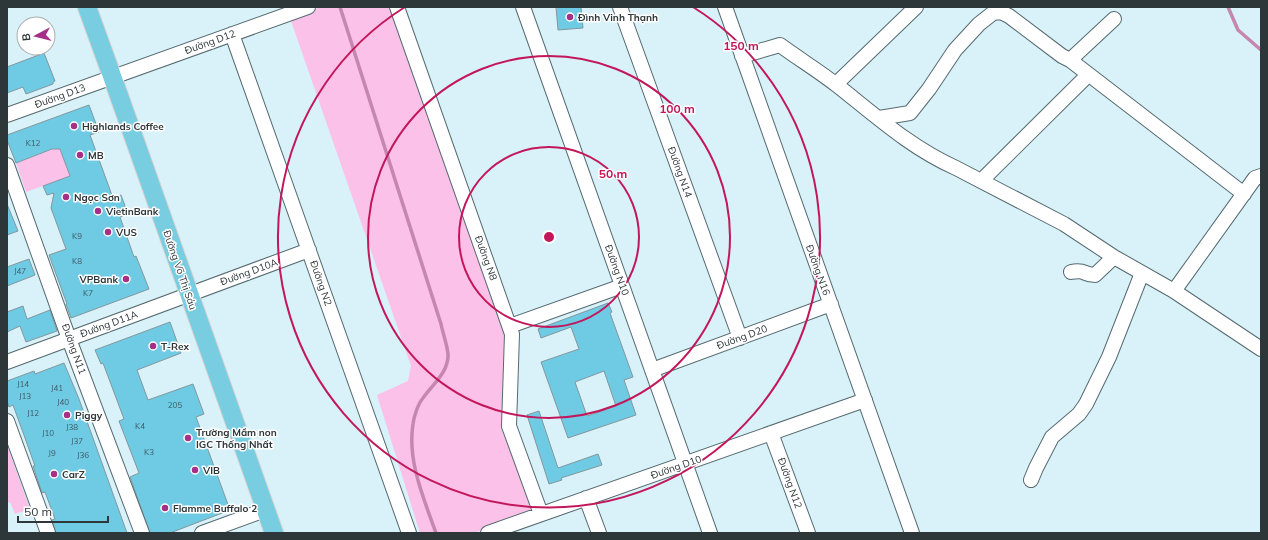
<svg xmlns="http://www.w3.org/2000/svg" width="1268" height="540" font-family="Mulish,sans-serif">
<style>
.green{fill:#fcc1e8}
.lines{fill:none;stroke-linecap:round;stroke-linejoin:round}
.stream{stroke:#c586b0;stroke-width:3.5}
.building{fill:#6fcae3;stroke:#82989e;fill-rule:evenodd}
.minor-casing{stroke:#556a70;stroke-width:16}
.major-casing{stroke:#d1d3d3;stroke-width:20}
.minor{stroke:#fff;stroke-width:14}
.major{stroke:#78cde0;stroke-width:18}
.ring{fill:none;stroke:#c2185b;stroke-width:2}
.poi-dot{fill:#a63088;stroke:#fff;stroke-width:1.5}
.labels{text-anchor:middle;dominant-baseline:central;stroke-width:3;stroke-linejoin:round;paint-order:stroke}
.number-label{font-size:8px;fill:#3e5b64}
.poi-label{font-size:10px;font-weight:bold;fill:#2d3639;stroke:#fff;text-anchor:start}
.street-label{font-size:10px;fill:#2d3639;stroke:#fff}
.centre{fill:#c2185b;stroke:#fff;stroke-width:2}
.ring-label{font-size:12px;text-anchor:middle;font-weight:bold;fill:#c2185b;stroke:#fff;stroke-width:3;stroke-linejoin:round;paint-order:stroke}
</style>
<rect width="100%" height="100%" fill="#d9f1f8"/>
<!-- green -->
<path class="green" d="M321 7H392L508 334 505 427 536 511 474 533H420L377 395 408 381 411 366 290 18Z
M59 147 70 176 26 192 16 163Z
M7 445 30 509 15 514 10 502 7 503Z"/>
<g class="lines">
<!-- stream -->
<path class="stream" d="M340 7 441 324C443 334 447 344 448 354 449 372 432 385 423 398 418 404 414 416 413 424 407 461 424 499 436 533
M1228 7 1238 30 1261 50"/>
</g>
<!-- building -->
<path class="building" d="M556 7H581L583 28 558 30Z
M44 53 55 81 53 82V84L26 94 23 87 7 93V67Z
M89 105 99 132 90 135 113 198 121 195 128 214 120 217 134 257 136 256 149 289 71 318 66 304H67L49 255 66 249 51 208 54 193 47 195 43 186 70 176 60 149H52L16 163 7 140V135Z
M7 204 18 231 7 235Z
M29 259 35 275 7 286V267Z
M608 303 612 312 610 313 633 377 624 380 636 415 568 438 541 362 579 349 571 327 541 338 538 329ZM604 371 616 406 587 416 575 382Z
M23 306 27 319 50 310 57 331 26 342 20 326 7 332V312Z
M170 322 181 353 137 370 148 400 193 384 204 414 196 417 230 510 170 533H150L130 477 139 473 119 421 124 419 103 363 101 364 95 350Z
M64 363 79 399 127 533H56L52 520 55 519 45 492 42 493 33 466H35L25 438 13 405 9 407 7 401V381L34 371 35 374Z
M539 411 558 468 598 454 602 465 561 478 562 480 549 484 527 415Z"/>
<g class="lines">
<!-- minor casing -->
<g class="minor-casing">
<path id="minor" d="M397 7 512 334 509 426 541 514
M523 7 710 533
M620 7 740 338
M725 7 912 533
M232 34 409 533
M742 56 780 45C799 59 819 71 838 86 876 116 911 148 956 168L1064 224 1114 257 1174 291 1261 349
M1070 60 1244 194
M836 84 916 7
M7 115 308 7
M879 118 910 113 929 89 955 50 979 24 993 13 1001 12 1009 16 1062 56 1070 60 1114 19
M7 165 69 339 142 533
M981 181 1088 75
M1071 272C1086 269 1083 275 1095 275L1114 257
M1174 291 1255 178 1261 176
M510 326 622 286
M7 362 309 250
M652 370 831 304
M7 421 48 533
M771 433 808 533
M1031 480 1036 468 1052 437 1079 414 1086 404 1109 357 1142 273
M586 498 599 533
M202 533 265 510
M488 533 865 400"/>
</g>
<!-- major casing -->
<g class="major-casing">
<path id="major" d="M87 7 112 76 274 533"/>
</g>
<!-- minor -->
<use href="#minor" class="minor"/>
<!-- major -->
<use href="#major" class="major"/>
</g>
<!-- distance rings -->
<g class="ring">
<circle cx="549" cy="237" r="90"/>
<circle cx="549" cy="237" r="181"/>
<path d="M693 7A271 271 0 1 1 405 7"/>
</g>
<!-- markers -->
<g class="poi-dot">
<circle cx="570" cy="17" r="4"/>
<circle cx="74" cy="126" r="4"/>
<circle cx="80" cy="155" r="4"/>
<circle cx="66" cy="197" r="4"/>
<circle cx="98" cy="211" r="4"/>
<circle cx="108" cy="232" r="4"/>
<circle cx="126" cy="279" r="4"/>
<circle cx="153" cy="346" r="4"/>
<circle cx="67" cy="415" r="4"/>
<circle cx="188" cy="438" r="4"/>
<circle cx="195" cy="470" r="4"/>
<circle cx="54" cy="474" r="4"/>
<circle cx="165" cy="508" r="4"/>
</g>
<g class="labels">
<!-- number labels -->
<g class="number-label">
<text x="33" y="143">K12</text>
<text x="77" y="236">K9</text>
<text x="77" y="261">K8</text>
<text x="20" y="271">J47</text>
<text x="88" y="293">K7</text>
<text x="23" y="384">J14</text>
<text x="57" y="388">J41</text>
<text x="25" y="396">J13</text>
<text x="63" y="402">J40</text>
<text x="175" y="405">205</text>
<text x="33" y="413">J12</text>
<text x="140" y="426">K4</text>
<text x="72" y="427">J38</text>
<text x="48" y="433">J10</text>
<text x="77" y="441">J37</text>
<text x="149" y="452">K3</text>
<text x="52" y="453">J9</text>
<text x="83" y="455">J36</text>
</g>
<!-- poi labels -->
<g class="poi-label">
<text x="578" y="17">Đình Vinh Thạnh</text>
<text x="82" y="126">Highlands Coffee</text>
<text x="88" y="155">MB</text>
<text x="74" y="197">Ngọc Sơn</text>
<text x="106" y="211">VietinBank</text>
<text x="116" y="232">VUS</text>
<text x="118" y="279" text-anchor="end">VPBank</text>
<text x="161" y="346">T-Rex</text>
<text x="75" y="415">Piggy</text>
<text x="196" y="432">Trường Mầm non<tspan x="196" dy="12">IGC Thống Nhất</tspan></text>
<text x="203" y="470">VIB</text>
<text x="62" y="474">CarZ</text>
<text x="173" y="508">Flamme Buffalo 2</text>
</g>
<!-- street labels -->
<g class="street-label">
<text transform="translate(210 42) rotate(-20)">Đường D12</text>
<text transform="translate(60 96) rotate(-20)">Đường D13</text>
<text transform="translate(680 172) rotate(70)">Đường N14</text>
<text transform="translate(486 258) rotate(70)">Đường N8</text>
<text transform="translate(180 270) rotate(71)">Đường Võ Thị Sáu</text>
<text transform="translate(617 270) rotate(70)">Đường N10</text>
<text transform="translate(818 270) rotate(70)">Đường N16</text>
<text transform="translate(249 272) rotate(-20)">Đường D10A</text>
<text transform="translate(321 283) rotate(71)">Đường N2</text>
<text transform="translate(109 324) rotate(-20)">Đường D11A</text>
<text transform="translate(742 337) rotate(-20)">Đường D20</text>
<text transform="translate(74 349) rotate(70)">Đường N11</text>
<text transform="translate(676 467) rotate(-19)">Đường D10</text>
<text transform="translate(790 483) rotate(70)">Đường N12</text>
</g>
</g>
<circle cx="549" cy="237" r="6" class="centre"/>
<g class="ring-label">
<text x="741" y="50">150 m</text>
<text x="677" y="113">100 m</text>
<text x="613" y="178">50 m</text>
</g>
<!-- border -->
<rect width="1268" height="540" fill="none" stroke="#2d3639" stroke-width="16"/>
<!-- north arrow -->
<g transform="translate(36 36) rotate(263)"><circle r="19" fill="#ffffff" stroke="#abafb0"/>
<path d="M0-3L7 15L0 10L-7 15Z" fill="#a63088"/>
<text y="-6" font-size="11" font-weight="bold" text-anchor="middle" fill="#2d3639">B</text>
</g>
<!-- scale -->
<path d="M18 516v6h90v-6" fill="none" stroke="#2d3639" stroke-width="2"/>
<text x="24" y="516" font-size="12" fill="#2d3639" stroke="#ffffff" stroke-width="3" paint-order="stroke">50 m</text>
</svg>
